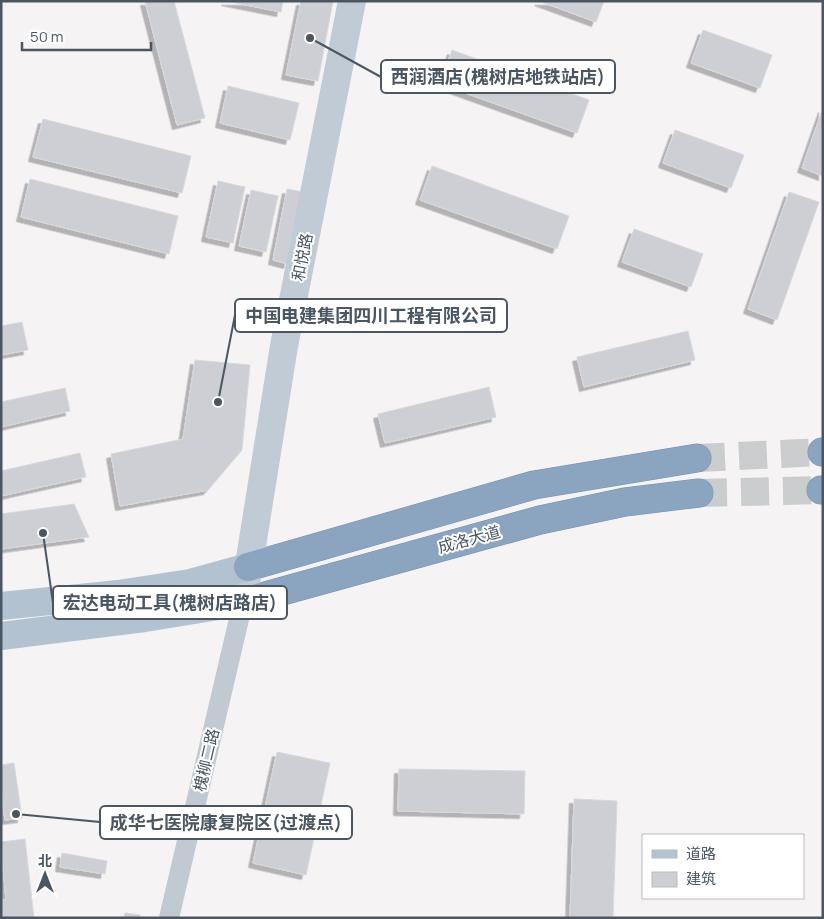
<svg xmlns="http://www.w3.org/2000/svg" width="824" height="919" font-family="Manrope,'Noto Sans SC',sans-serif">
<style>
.building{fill:#cdcfd5;stroke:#d7d9de;filter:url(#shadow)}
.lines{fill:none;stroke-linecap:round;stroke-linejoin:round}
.highway-tunnel{stroke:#caccce;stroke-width:28;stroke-dasharray:28 14;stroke-linecap:butt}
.highway-casing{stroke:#7690ad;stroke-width:29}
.street{stroke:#c1cad2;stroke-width:20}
.secondary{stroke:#c1cbd6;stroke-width:28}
.primary{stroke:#b3c2d1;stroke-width:28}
.highway{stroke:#8ba5c1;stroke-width:28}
.labels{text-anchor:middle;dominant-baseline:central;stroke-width:4;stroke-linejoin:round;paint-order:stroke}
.street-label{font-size:16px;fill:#4a5661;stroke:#fff}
.leader{fill:none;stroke:#4a5661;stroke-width:2}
.callout-dot{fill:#4a5661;stroke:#fff;stroke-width:2}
.callout{fill:#fff;stroke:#4a5661;stroke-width:2}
.callout-label{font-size:18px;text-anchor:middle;font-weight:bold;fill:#4a5661}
</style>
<defs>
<filter id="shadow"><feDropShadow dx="-4.5" dy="4.5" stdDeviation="0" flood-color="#0004"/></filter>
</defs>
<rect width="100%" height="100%" fill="#f5f3f3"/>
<!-- building -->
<path class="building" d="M145 1H174L205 118 177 125Z
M226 1H283L281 12Z
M301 1H333L318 81 286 75Z
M539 1H604L596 22Z
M703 30 772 55 760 88 691 63Z
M452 50 589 100 577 133 440 84Z
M228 86 299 103 290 140 220 123Z
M823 108V176L802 168Z
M43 119 191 156 182 193 33 157Z
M675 130 744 155 731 188 663 163Z
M432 166 569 216 557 249 420 200Z
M30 179 178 216 169 254 21 217Z
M218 181 245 187 233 243 206 237Z
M287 189 303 192 288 264 273 260Z
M251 190 278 196 266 252 239 246Z
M789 192 819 202 777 320 748 309Z
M634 229 703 254 691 287 622 262Z
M22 322 28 350 1 355V326Z
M688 331 695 360 584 387 577 357Z
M195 360 250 365 242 450 208 490 120 506 111 454 183 439Z
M489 387 496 417 385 443 378 414Z
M65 388 70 411 1 427V402Z
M80 453 86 477 1 496V471Z
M74 504 89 537 1 549V514Z
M277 752 330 763 306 875 253 863Z
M14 763 22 818 5 820 1 791V765Z
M399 769 525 771 524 814 398 811Z
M574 799 617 801 613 918H570Z
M25 839 34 918H1V900H6L1 842Z
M62 853 107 861 105 874 60 867Z
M125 913 140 915V918H124Z"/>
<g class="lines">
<!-- highway-tunnel -->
<path class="highway-tunnel" d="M697 458 822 452
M699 493 821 490"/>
<!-- highway casing -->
<g class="highway-casing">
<path id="highway" d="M822 452H823
M821 490H823
M248 567 534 485 697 458
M243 602 540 520 625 502 699 493"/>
</g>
<!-- street -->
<path class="street" d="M169 918 243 602"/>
<!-- secondary -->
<path class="secondary" d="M243 602 284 346 352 1"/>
<!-- primary -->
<path class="primary" d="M1 606 118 594 190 583 248 567
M1 636 145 618 243 602"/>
<!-- highway -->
<use href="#highway" class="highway"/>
</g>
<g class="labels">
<!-- street labels -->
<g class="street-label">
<text transform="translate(302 257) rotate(-79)">和悦路</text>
<text transform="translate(469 539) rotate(-15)">成洛大道</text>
<text transform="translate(206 760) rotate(-77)">槐柳二路</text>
</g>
</g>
<!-- callouts -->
<path class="leader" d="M310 38L381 77M218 402L235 315M43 533L53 603M16 814L100 822"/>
<g class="callout-dot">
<circle cx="310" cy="38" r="5"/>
<circle cx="218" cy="402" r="5"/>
<circle cx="43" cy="533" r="5"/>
<circle cx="16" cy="814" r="5"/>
</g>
<g class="callout">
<rect x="381" y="60" width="234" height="33" rx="5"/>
<rect x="235" y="299" width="272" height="33" rx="5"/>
<rect x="53" y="586" width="234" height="33" rx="5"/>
<rect x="100" y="806" width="252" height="33" rx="5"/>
</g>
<g class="callout-label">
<text x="498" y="83">西润酒店(槐树店地铁站店)</text>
<text x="371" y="322">中国电建集团四川工程有限公司</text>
<text x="170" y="609">宏达电动工具(槐树店路店)</text>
<text x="226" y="829">成华七医院康复院区(过渡点)</text>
</g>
<!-- border -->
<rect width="824" height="919" fill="none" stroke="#4a5661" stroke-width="5"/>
<!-- legend -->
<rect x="642" y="834" width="162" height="65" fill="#ffffff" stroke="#b7bbc0"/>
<rect x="652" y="850" width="25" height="8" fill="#b3c2d1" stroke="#b7bbc0"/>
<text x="686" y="859" font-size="15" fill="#4a5661">道路</text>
<rect x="652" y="872" width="25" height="15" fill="#cdcfd5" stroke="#b7bbc0"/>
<text x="686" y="884" font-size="15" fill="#4a5661">建筑</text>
<!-- north arrow -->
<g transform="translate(45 874)" stroke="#ffffff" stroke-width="4" paint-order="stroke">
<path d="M0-4L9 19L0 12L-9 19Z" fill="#4a5661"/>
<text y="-8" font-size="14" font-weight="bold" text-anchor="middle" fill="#4a5661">北</text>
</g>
<!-- scale -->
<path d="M22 42v8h129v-8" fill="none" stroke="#4a5661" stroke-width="2.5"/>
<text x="30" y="42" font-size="15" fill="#4a5661" stroke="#ffffff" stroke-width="4" paint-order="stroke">50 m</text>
</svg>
